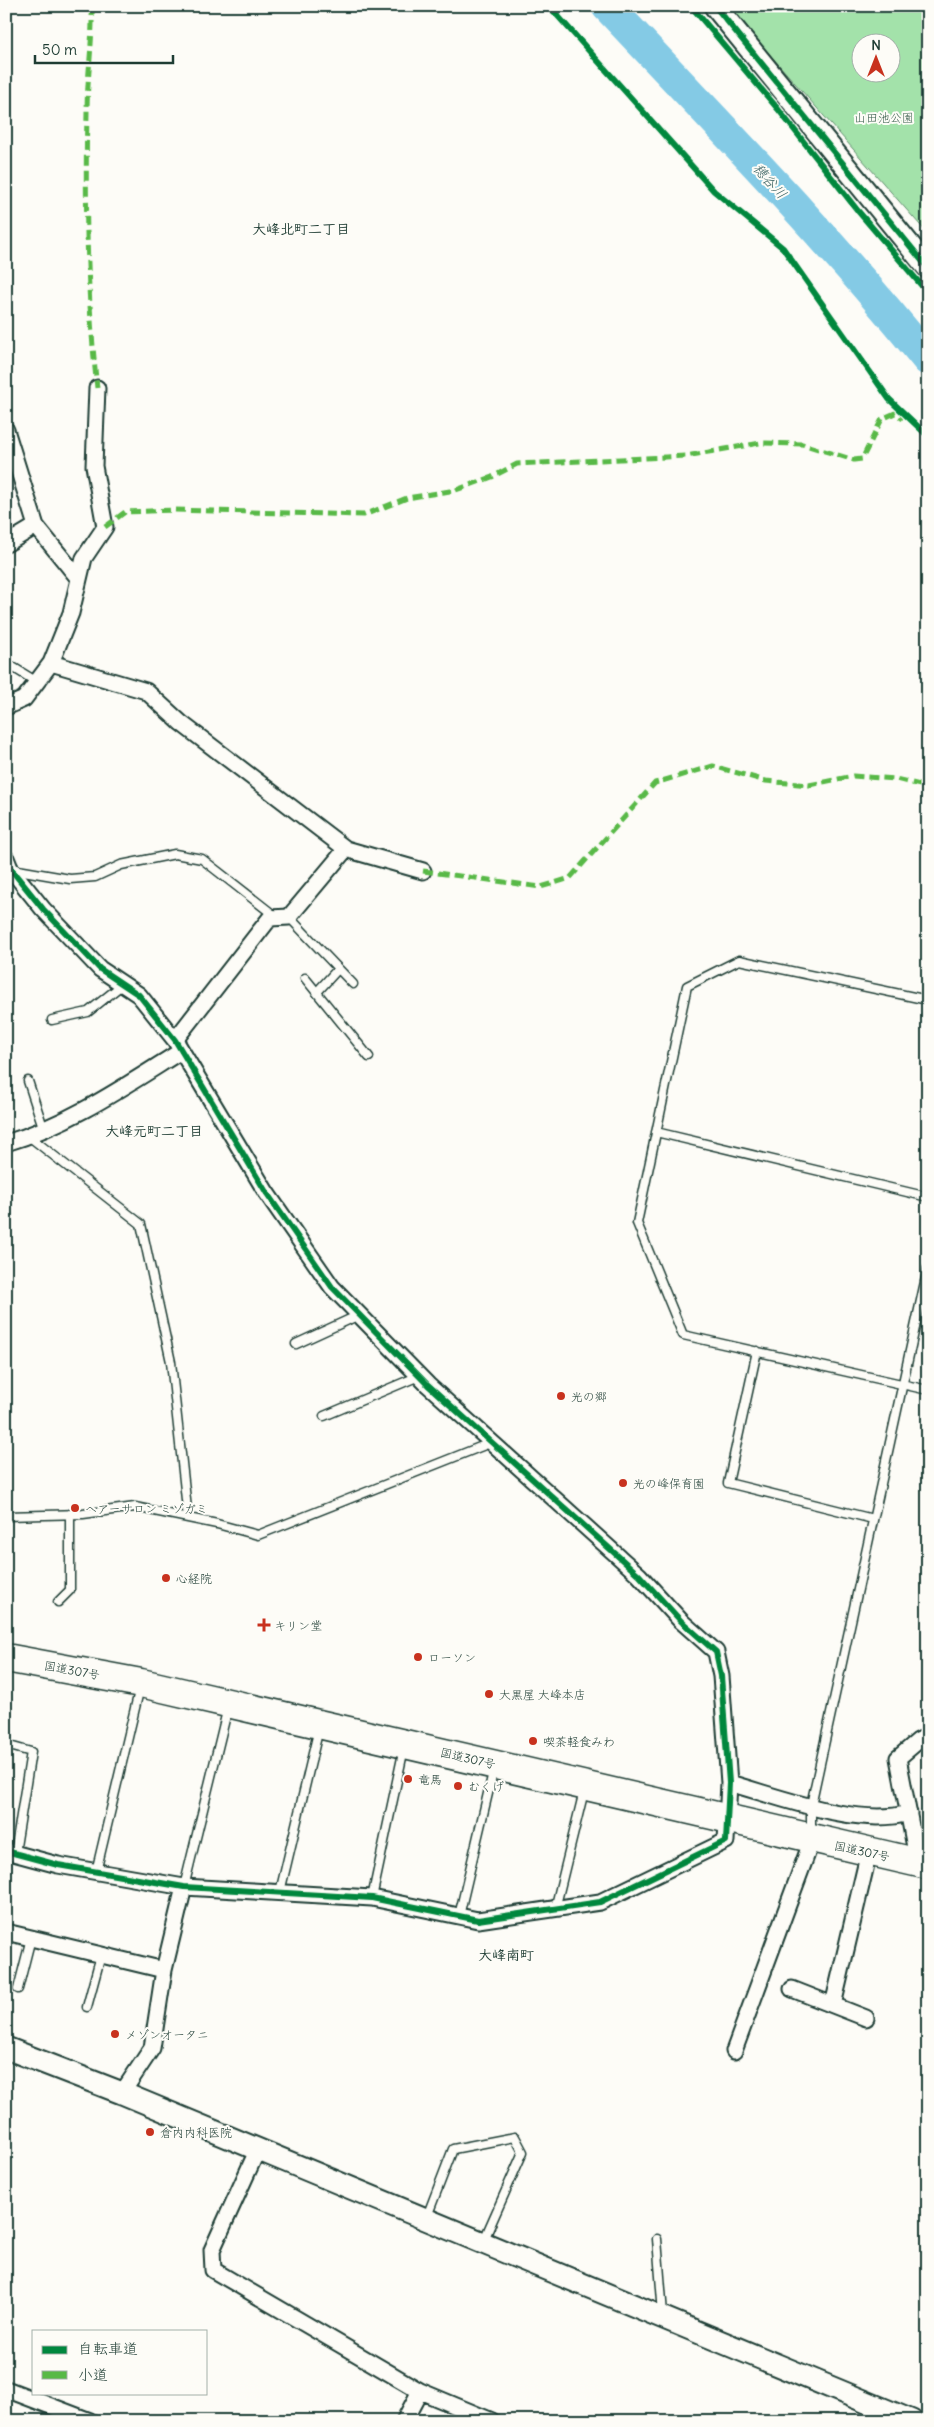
<svg xmlns="http://www.w3.org/2000/svg" width="934" height="2427" font-family="Delius,'Klee One',sans-serif">
<style>
.green{fill:#a3e2aa;stroke:#61906f;fill-rule:evenodd}
.lines{fill:none;stroke-linecap:round;stroke-linejoin:round}
.river{stroke:#84cae5;stroke-width:32}
.lane-casing{stroke:#1f3d34;stroke-width:11}
.street-casing{stroke:#1f3d34;stroke-width:19}
.secondary-casing{stroke:#1f3d34;stroke-width:25}
.highway-casing{stroke:#1f3d34;stroke-width:31}
.path{stroke:#1f3d34;stroke-width:3;stroke-dasharray:1 4;stroke-linecap:butt}
.lane{stroke:#fdfcf7;stroke-width:8}
.street{stroke:#fdfcf7;stroke-width:15}
.secondary{stroke:#fdfcf7;stroke-width:21}
.highway{stroke:#fdfcf7;stroke-width:28}
.quiet{stroke:#58b947;stroke-width:5;stroke-dasharray:10 5;stroke-linecap:butt}
.cycleway-casing{stroke:#fdfcf7;stroke-width:9}
.cycleway{stroke:#00873e;stroke-width:6}
.poi-dot{fill:#c8321e;stroke:#fdfcf7;stroke-width:2}
.labels{text-anchor:middle;dominant-baseline:central;stroke-width:4;stroke-linejoin:round;paint-order:stroke}
.park-label{font-size:12px;fill:#395e4c;stroke:#fdfcf7}
.poi-label{font-size:12px;fill:#1f3d34;stroke:#fdfcf7;text-anchor:start}
.street-label{font-size:12px;fill:#1f3d34;stroke:#fdfcf7}
.water-label{font-size:14px;font-style:italic;fill:#386060;stroke:#fdfcf7}
.neighbourhood-label{font-size:14px;font-weight:bold;fill:#1f3d34;stroke:#fdfcf7}
</style>
<rect width="100%" height="100%" fill="#fdfcf7"/>
<filter id="ink" filterUnits="userSpaceOnUse"><feTurbulence type="fractalNoise" baseFrequency=".02" numOctaves="2"/><feDisplacementMap in="SourceGraphic" scale="10" xChannelSelector="R" yChannelSelector="G"/><feConvolveMatrix kernelMatrix="1 2 1 2 8 2 1 2 1" color-interpolation-filters="sRGB"/></filter>
<g filter="url(#ink)">
<!-- green -->
<path class="green" d="M727 6H928V234ZM862 42H892V72H862Z"/>
<g class="lines">
<!-- river -->
<path class="river" d="M607 6C716 122 828 236 928 360"/>
<!-- lane casing -->
<g class="lane-casing">
<path id="lane" d="M6 663 37 682
M12 869 70 879 95 877 121 865 175 854 202 859 275 916
M289 917 353 984
M305 978 369 1057
M317 992 338 969
M928 1000 739 960 687 986 637 1223 683 1335 928 1390
M52 1020 88 1012 123 984
M28 1081 44 1130
M656 1132 928 1197
M30 1137 141 1224 171 1362 188 1518
M296 1344 359 1315
M757 1351 728 1483 873 1519
M324 1416 419 1376
M6 1516 83 1514 135 1507 217 1524 258 1535 490 1443
M58 1602 70 1590V1514
M6 1745 31 1752 15 1853
M811 1833V1805L928 1268
M96 1872 140 1687
M184 1887 228 1707
M280 1892 319 1728
M372 1898 404 1748
M555 1909 584 1791
M459 1916 494 1768
M18 1989 31 1938
M87 2007 101 1955
M426 2219 453 2149 515 2137 523 2152 483 2242
M657 2239 663 2314"/>
</g>
<!-- street casing -->
<g class="street-casing">
<path id="street" d="M6 430 36 526 79 579
M6 544 36 526
M51 663 146 691 181 723 346 849
M6 707 24 699 51 663 71 613 84 558 105 527 94 466 97 388
M6 858 10 868 43 909 100 969 139 995 175 1040 266 1192 332 1287 428 1385 639 1575 681 1621 716 1652 721 1676 729 1783 726 1841 600 1902 478 1920 372 1898 184 1887 58 1865 6 1851
M175 1040 270 918 289 917 346 849 423 871
M6 1143C70 1124 125 1086 181 1051
M729 1783C780 1797 858 1828 909 1813
M918 1863 898 1758 918 1741 928 1736
M6 1932 164 1970
M792 1989 866 2018
M833 2005 869 1852
M734 2051 812 1840
M122 2093 152 2048 164 1970 184 1887
M257 2151 212 2250 213 2270 420 2391 404 2421
M6 2389 90 2421
M420 2391 492 2421"/>
</g>
<!-- secondary casing -->
<g class="secondary-casing">
<path id="secondary" d="M715 6 928 268
M6 2048 122 2093 912 2421"/>
</g>
<!-- highway casing -->
<g class="highway-casing">
<path id="highway" d="M6 1658 141 1683 928 1865"/>
</g>
<!-- path -->
<path class="path" d="M922 286 928 293"/>
<!-- lane -->
<use href="#lane" class="lane"/>
<!-- street -->
<use href="#street" class="street"/>
<!-- secondary -->
<use href="#secondary" class="secondary"/>
<!-- highway -->
<use href="#highway" class="highway"/>
<!-- quiet -->
<path class="quiet" d="M92 6C93 42 87 77 87 113 85 205 87 297 97 388
M105 527 125 512 174 510 364 515 407 498 456 490 492 477 517 464 686 456 760 443 802 444 854 460 862 459 882 419 895 413 903 419
M423 871 541 887 570 878 655 783 713 766 766 781 809 785 853 776 896 779 928 787"/>
<!-- cycleway casing -->
<g class="cycleway-casing">
<path id="cycleway" d="M549 6 714 191 783 248 889 399 928 436
M691 6 778 109 858 211 928 293
M715 6 928 268
M6 858 10 868 43 909 100 969 139 995 175 1040 266 1192 332 1287 428 1385 639 1575 681 1621 716 1652 721 1676 729 1783 726 1841 600 1902 478 1920 372 1898 184 1887 58 1865 6 1851"/>
</g>
<!-- cycleway -->
<use href="#cycleway" class="cycleway"/>
</g>
</g>
<!-- markers -->
<g class="poi-dot">
<circle cx="561" cy="1396" r="5"/>
<circle cx="623" cy="1483" r="5"/>
<circle cx="75" cy="1508" r="5"/>
<circle cx="166" cy="1578" r="5"/>
<path d="M261.5 1617.5h5v5h5v5h-5v5h-5v-5h-5v-5h5z"/>
<circle cx="418" cy="1657" r="5"/>
<circle cx="489" cy="1694" r="5"/>
<circle cx="533" cy="1741" r="5"/>
<circle cx="408" cy="1779" r="5"/>
<circle cx="458" cy="1786" r="5"/>
<circle cx="115" cy="2034" r="5"/>
<circle cx="150" cy="2132" r="5"/>
</g>
<g class="labels">
<!-- park labels -->
<g class="park-label">
<text x="884" y="117">山田池公園</text>
</g>
<!-- poi labels -->
<g class="poi-label">
<text x="571" y="1396">光の郷</text>
<text x="633" y="1483">光の峰保育園</text>
<text x="85" y="1508">ヘアーサロン ミゾガミ</text>
<text x="176" y="1578">心経院</text>
<text x="274" y="1625">キリン堂</text>
<text x="428" y="1657">ローソン</text>
<text x="499" y="1694">大黒屋 大峰本店</text>
<text x="543" y="1741">喫茶軽食みわ</text>
<text x="418" y="1779">竜馬</text>
<text x="468" y="1786">むくげ</text>
<text x="125" y="2034">メゾンオータニ</text>
<text x="160" y="2132">倉内内科医院</text>
</g>
<!-- street labels -->
<g class="street-label">
<text transform="translate(72 1670) rotate(10)">国道307号</text>
<text transform="translate(468 1758) rotate(13)">国道307号</text>
<text transform="translate(862 1851) rotate(12)">国道307号</text>
</g>
<!-- water labels -->
<g class="water-label">
<text transform="translate(770 181) rotate(48)">穂谷川</text>
</g>
<!-- neighbourhood labels -->
<g class="neighbourhood-label">
<text x="301" y="229">大峰北町二丁目</text>
<text x="154" y="1131">大峰元町二丁目</text>
<text x="506" y="1955">大峰南町</text>
</g>
</g>
<!-- margin -->
<rect width="934" height="2427" fill="none" stroke="#fdfcf7" stroke-width="25"/>
<rect x="12" y="12" width="909" height="2402" fill="none" stroke="#1f3d34" stroke-width="2" filter="url(#ink)"/>
<!-- legend -->
<rect x="32" y="2330" width="175" height="65" fill="#fdfcf7" stroke="#a4b0a9"/>
<rect x="42" y="2346" width="25" height="8" fill="#00873e" stroke="#a4b0a9"/>
<text x="78" y="2354" font-size="15" fill="#1f3d34">自転車道</text>
<rect x="42" y="2371" width="25" height="8" fill="#58b947" stroke="#a4b0a9"/>
<text x="78" y="2380" font-size="15" fill="#1f3d34">小道</text>
<!-- north arrow -->
<g transform="translate(876 58)"><circle r="24" fill="#fdfcf7" stroke="#a4b0a9"/>
<path d="M0-4L9 19L0 12L-9 19Z" fill="#c8321e"/>
<text y="-8" font-size="14" font-weight="bold" text-anchor="middle" fill="#1f3d34">N</text>
</g>
<!-- scale -->
<path d="M35 55v8h138v-8" fill="none" stroke="#1f3d34" stroke-width="2.5"/>
<text x="42" y="55" font-size="15" fill="#1f3d34" stroke="#fdfcf7" stroke-width="4" paint-order="stroke">50 m</text>
</svg>
